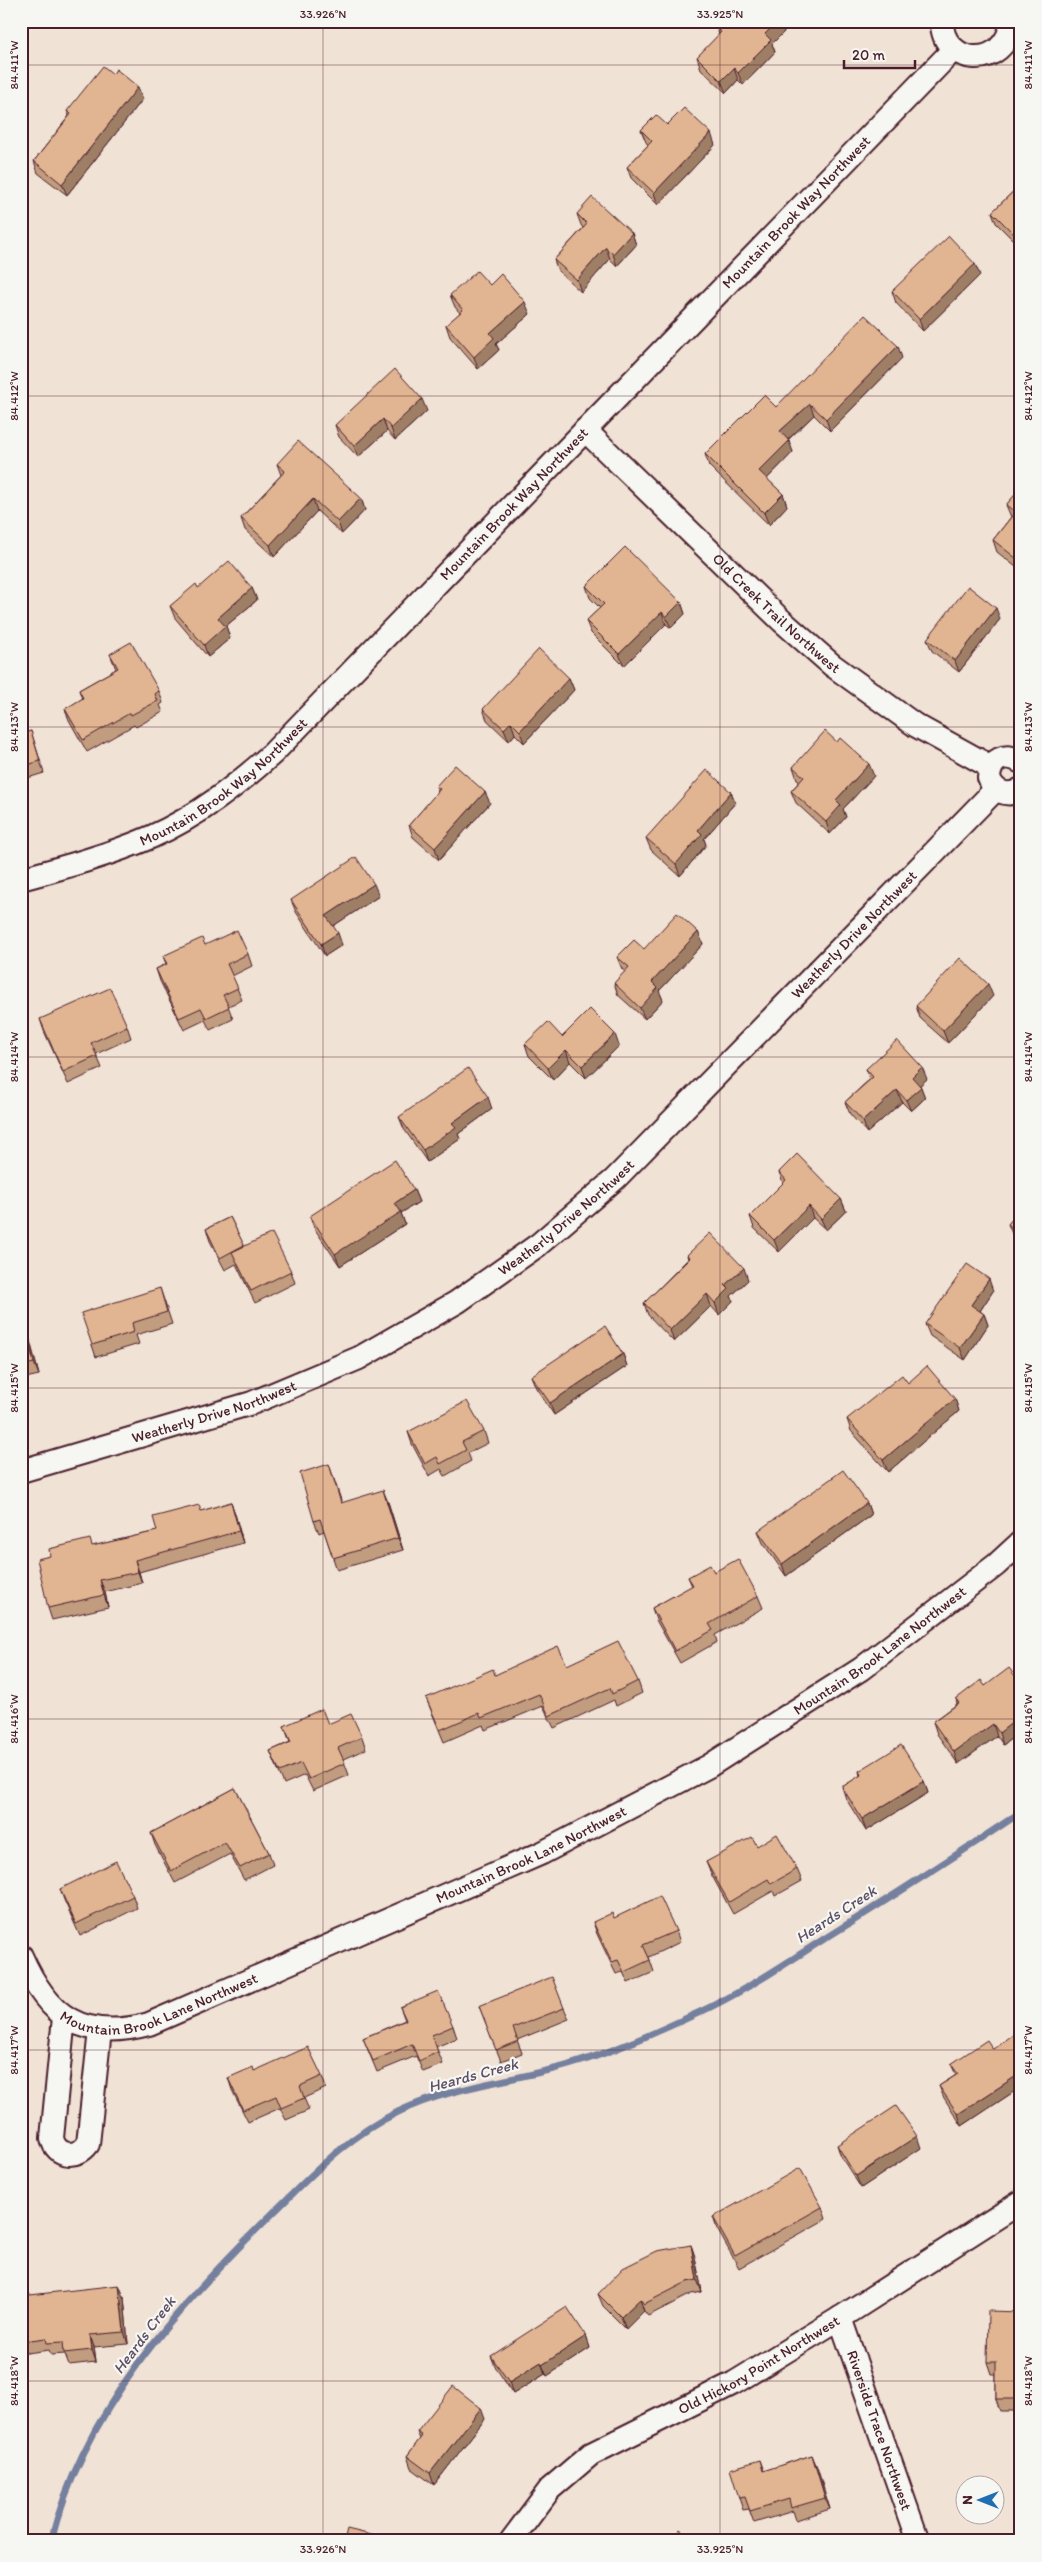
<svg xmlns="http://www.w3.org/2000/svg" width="1042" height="2562" font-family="Itim,sans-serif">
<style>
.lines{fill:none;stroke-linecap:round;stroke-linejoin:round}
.stream{stroke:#75809f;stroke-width:7}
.minor-casing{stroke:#4a1f2b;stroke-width:26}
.minor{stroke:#f6f6f2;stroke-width:22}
.wall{fill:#c29c7e;stroke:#4a1f2b}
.shaded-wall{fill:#9e7f66;stroke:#4a1f2b}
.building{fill:#e1b592;stroke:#4a1f2b}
.ticks{fill:none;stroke:#4a1f2b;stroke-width:1;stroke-opacity:0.45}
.labels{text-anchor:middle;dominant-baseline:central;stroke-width:4.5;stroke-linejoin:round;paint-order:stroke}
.street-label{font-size:15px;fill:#4a1f2b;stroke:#f6f6f2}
.water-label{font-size:16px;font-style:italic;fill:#5f5065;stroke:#f6f6f2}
.neatline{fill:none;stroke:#4a1f2b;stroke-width:2}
.ticks-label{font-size:12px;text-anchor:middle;fill:#4a1f2b}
</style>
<rect width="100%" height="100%" fill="#f0e2d5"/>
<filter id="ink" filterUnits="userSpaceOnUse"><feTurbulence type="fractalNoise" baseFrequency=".02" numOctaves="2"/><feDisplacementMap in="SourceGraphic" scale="10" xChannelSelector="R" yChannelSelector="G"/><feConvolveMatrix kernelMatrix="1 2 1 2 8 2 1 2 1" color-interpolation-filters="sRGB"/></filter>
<g filter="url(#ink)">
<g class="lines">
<!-- stream -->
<path class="stream" d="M51 2541C84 2410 177 2307 271 2215 312 2175 346 2137 398 2112 452 2086 513 2081 569 2065 613 2052 657 2032 698 2013 742 1993 783 1965 824 1939 890 1898 956 1856 1021 1812"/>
<!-- minor casing -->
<g class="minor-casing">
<g id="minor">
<path d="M942 21C941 65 1005 73 1012 21"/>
<path id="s1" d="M585 430 782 621 832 665 915 725 991 767"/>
<path d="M1021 762C1005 752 990 759 989 778 994 792 1008 798 1021 789"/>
<path id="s2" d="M21 879C65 867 109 855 151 837 197 817 236 786 273 753L954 49"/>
<path id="s3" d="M21 1471 252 1403 359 1358 457 1302 538 1245 615 1179 996 789"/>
<path id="s4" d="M21 1956C48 2017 82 2042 149 2024L542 1853 709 1766 861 1669 996 1565 1021 1542"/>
<path d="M64 2017 52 2138C56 2157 77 2159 88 2144L100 2030"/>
<path id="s5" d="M840 2318 918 2541"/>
<path id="s6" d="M511 2541 550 2489 591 2454 734 2383 840 2318 1021 2202"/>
</g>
</g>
<!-- minor -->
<use href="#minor" class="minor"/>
</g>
<!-- wall -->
<path class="wall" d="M723 21H780L784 32 772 44 775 52 743 85 738 80 726 93 701 69 697 57 719 35 717 28Z
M143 99 67 195 38 173 34 161 69 116 67 111Z
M667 125 715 145 658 205 631 178 627 167 648 145 646 142 641 130Z
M1021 184V248L996 223 992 212Z
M577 214 632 233 636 245 617 266 610 259 581 292 558 271 554 260 583 228 581 225Z
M980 275 923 331 896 303 892 291Z
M490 285 530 314 496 344 499 350 478 369 450 337 446 325 460 313 455 307 450 295Z
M902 358 830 431 814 415 788 440 793 452 767 479 783 494 787 506 769 525 709 466 705 454 776 407Z
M427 411 395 440 387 431 358 457 339 437 335 425Z
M277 464 361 498 365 510 342 534 317 511 274 557 245 530 241 518 281 475Z
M1021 489V571L997 552 993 540 1011 517 1006 505Z
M586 586 681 602 685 614 671 628 666 624 624 666 591 633 586 621 600 608 590 598Z
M198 588H252L257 600 226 626 230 638 208 657 175 618 170 606Z
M1000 619 959 672 932 651 927 639Z
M110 654 159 691 163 703 160 705 163 712 136 727 134 725 87 752 69 720 65 709 82 699 79 690 116 669Z
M569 678 574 690 524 743 515 734 509 741 487 720 483 709Z
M31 731 44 773 21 780V734Z
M793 767 874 776 843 809 846 817 830 834 796 803 791 791 800 781 797 779Z
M436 786 490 803 439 860 413 837 409 825 438 792Z
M731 792 735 803 704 839 706 845 680 876 651 850 646 838Z
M379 896 333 926 342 945 325 956 296 912 291 900Z
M698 932 703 944 659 991 663 1000 645 1019 618 995 614 983 625 972 622 969 617 957Z
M205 945 248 954 252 966 232 976 242 1000 228 1006 233 1019 210 1030 205 1020 184 1030 160 981 156 969 166 964 163 956Z
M993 996 948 1043 920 1018 916 1006Z
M40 1019 127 1026 131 1038 96 1054 102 1068 68 1084 44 1031Z
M562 1037 619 1046 586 1078 570 1062 553 1080 529 1056 525 1044Z
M866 1069 927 1079 920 1085 925 1098 911 1111 902 1102 867 1133 850 1114 845 1102 870 1079Z
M492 1109 458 1134 460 1139 427 1162 404 1129 399 1117Z
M779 1172 841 1199 846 1211 826 1230 813 1218 779 1252 754 1228 750 1216 783 1183Z
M414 1190 419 1202 401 1213 405 1224 340 1266 314 1228 310 1216Z
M1021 1210V1243L1013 1236 1008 1224Z
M230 1217 244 1246 291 1271 295 1283 255 1303 236 1264 225 1270 210 1241 206 1229Z
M687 1255 748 1280 731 1296 733 1301 719 1315 711 1306 674 1342 648 1315 644 1303 688 1259Z
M160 1288 172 1324 136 1335 139 1344 96 1357 92 1345Z
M993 1291 980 1311 984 1314 988 1325 965 1360 930 1336 925 1324Z
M21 1314 26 1326 39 1375 21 1379Z
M623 1354 627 1366 554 1415 536 1388 531 1376Z
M908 1383 955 1399 959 1411 888 1472 851 1431 847 1419Z
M484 1431 488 1443 468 1453 471 1461 445 1476 441 1469 429 1476 412 1444 408 1432Z
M329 1464 342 1503 388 1502 403 1550 337 1570 324 1531 319 1533 314 1521Z
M231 1502 235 1514 243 1543 139 1572 142 1583 105 1592 108 1607 52 1620 48 1608 93 1546 157 1531 202 1511Z
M867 1503 871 1515 786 1576 763 1543 758 1531Z
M714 1572 758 1596 763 1608 715 1635 717 1642 680 1663 656 1620 652 1608 692 1586 688 1577Z
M567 1665 638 1681 642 1693 616 1706 614 1700 554 1728 543 1706 485 1730 483 1725 444 1742 426 1698 495 1675Z
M1021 1684V1739L1017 1734 1003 1745 997 1736 958 1764 937 1734 933 1722 957 1704 956 1699 985 1686Z
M328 1724 362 1737 366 1749 343 1759 349 1775 313 1791 305 1775 284 1784 270 1751 290 1742 284 1726Z
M859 1771 924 1781 928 1793 866 1831 846 1799 842 1787 860 1776Z
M235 1788 269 1853 273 1865 244 1880 230 1854 175 1883 155 1845 151 1833Z
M757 1846 797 1869 802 1881 775 1896 773 1891 733 1914 711 1874 706 1862Z
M60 1889 133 1896 137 1908 80 1936 64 1900Z
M614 1918 676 1931 680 1942 649 1957 654 1972 628 1983 623 1972 616 1974 597 1934 593 1922Z
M479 2006 564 2008 569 2019 517 2040 522 2053 501 2061Z
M400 2007 453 2026 457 2038 436 2047 443 2064 423 2072 416 2056 377 2072 363 2038 405 2020Z
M1021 2037V2087L962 2126 944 2098 939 2086 956 2075 951 2064 993 2049Z
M254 2071 322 2076 326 2088 304 2098 309 2110 286 2120 280 2108 248 2122 232 2090 228 2078Z
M837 2145 921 2148 861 2188 841 2157Z
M822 2207 826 2219 739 2268 717 2229 713 2217Z
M691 2245 695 2257 702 2292 691 2294 648 2316 644 2311 626 2329 603 2306 598 2294Z
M119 2285 124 2297 128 2344 94 2347 96 2362 69 2365 65 2354 51 2355 49 2350 27 2353 23 2341Z
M1021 2312V2411H1000L996 2399V2374H991L987 2362Z
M586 2336 590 2348 547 2376 545 2374 513 2394 496 2368 491 2356Z
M485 2419 434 2485 411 2468 407 2456 420 2439 417 2432Z
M812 2455 830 2509 796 2520 793 2511 754 2523 749 2509 743 2510 739 2498 760 2460 764 2471Z"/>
<!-- shaded-wall -->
<path class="shaded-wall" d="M778 21H780L784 32 772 44 775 52 743 85 738 73 765 34Z
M734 68 738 80 726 93 721 81Z
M138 87 143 99 67 195 62 184Z
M711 133 715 145 658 205 654 193Z
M632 233 636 245 617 266 613 254Z
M606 247 610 259 581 292 577 280Z
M975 264 980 275 923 331 919 319Z
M525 302 530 314 496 344 499 350 478 369 474 357 490 333Z
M898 346 902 358 830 431 826 419Z
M422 399 427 411 395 440 391 428Z
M810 404 814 415 784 443 780 431Z
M383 419 387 431 358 457 354 446Z
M789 441 793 452 763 483 759 471Z
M783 494 787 506 769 525 764 513Z
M361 498 365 510 342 534 338 522Z
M313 499 317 511 274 557 270 545Z
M252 588 257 600 226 626 230 638 208 657 204 645 218 618Z
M681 602 685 614 671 628 666 617Z
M996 608 1000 619 959 672 955 661Z
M662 612 666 624 624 666 619 654Z
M569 678 574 690 524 743 520 731Z
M511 722 515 734 509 741 504 729Z
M869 764 874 776 843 809 846 817 830 834 826 822 836 800Z
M485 792 490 803 439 860 435 848Z
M731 792 735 803 704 839 706 845 680 876 676 864 698 830Z
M374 884 379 896 330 928 326 916Z
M698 932 703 944 659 991 663 1000 645 1019 640 1008 652 982Z
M338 933 342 945 325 956 321 944Z
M988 984 993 996 948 1043 943 1031Z
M615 1034 619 1046 586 1078 582 1066Z
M566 1050 570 1062 553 1080 548 1068Z
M922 1067 927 1079 916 1089 912 1077Z
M921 1087 925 1098 911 1111 906 1100Z
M897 1090 902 1102 867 1133 863 1121Z
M488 1097 492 1109 458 1134 460 1139 427 1162 423 1150 452 1123Z
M414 1190 419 1202 401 1213 405 1224 340 1266 335 1254 395 1203Z
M841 1199 846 1211 826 1230 821 1219Z
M809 1206 813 1218 779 1252 774 1240Z
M744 1268 748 1280 731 1296 733 1301 719 1315 715 1303 725 1285Z
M989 1279 993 1291 976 1317 971 1305Z
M707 1294 711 1306 674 1342 670 1330Z
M22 1314 26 1326 39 1375 34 1363Z
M984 1314 988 1325 965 1360 960 1348Z
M623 1354 627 1366 554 1415 550 1403Z
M955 1399 959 1411 888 1472 883 1460Z
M383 1490 388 1502 403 1550 398 1538Z
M231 1502 235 1514 243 1543 239 1531Z
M867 1503 871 1515 786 1576 782 1564Z
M135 1560 139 1572 142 1583 138 1572Z
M100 1580 105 1592 108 1607 104 1595Z
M1013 1722 1017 1734 1003 1745 999 1733Z
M993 1724 997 1736 958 1764 954 1752Z
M1021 1727V1738L1017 1729Z
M924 1781 928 1793 866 1831 862 1819Z
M1021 2073V2087L962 2126 958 2114Z
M917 2136 921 2148 861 2188 856 2176Z
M691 2245 695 2257 702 2292 697 2280Z
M119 2285 124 2297 128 2344 124 2332Z
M640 2299 644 2311 626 2329 621 2317Z
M1021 2312V2373L1020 2370Z
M90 2335 94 2347 96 2362 92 2350Z
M586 2336 590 2348 547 2376 542 2365Z
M541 2362 545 2374 513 2394 509 2382Z
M481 2408 485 2419 434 2485 430 2473Z
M812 2455 817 2467 830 2509 825 2498Z"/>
<!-- building -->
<path class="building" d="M723 21H778L765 34 771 40 738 73 734 68 721 81 697 57 721 32 717 28Z
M103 66 113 74 116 69 138 87 62 184 34 161 71 114 67 111Z
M684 108 711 133 654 193 627 167 652 141 641 130 656 115 667 125Z
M1021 184V239L1020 240 992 212Z
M592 197 632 233 613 254 606 247 577 280 554 260 587 224 577 214Z
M949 236 975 264 919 319 892 291Z
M477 271 490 285 501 274 525 302 490 333 494 338 474 357 446 325 463 310 450 295Z
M865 315 898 346 826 419 810 404 780 431 789 441 759 471 783 494 764 513 705 454 764 395 776 407Z
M395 369 422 399 391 428 383 419 354 446 335 425Z
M298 441 361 498 338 522 313 499 270 545 241 518 285 471 277 464Z
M1020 489H1021V562L993 540 1015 512 1006 505Z
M625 547 681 602 666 617 662 612 619 654 586 621 604 604 586 586Z
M229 561 252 588 218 618 225 626 204 645 170 606 196 584 198 588Z
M968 586 996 608 955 661 927 639Z
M131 642 159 691 155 694 158 701 131 715 130 713 83 740 65 709 83 698 79 690 118 668 110 654Z
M539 649 569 678 520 731 511 722 504 729 483 709Z
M31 731 40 761 21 767V734Z
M825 731 837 742 840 738 869 764 836 800 841 805 826 822 791 791 804 777 793 767Z
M455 765 485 792 435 848 409 825 440 789 436 786Z
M707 770 731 792 698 830 702 834 676 864 646 838Z
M356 857 374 884 326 916 338 933 321 944 291 900Z
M677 913 698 932 652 982 658 988 640 1008 614 983 629 967 617 957 634 940 644 949Z
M237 930 248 954 227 964 238 988 223 995 229 1007 206 1018 201 1008 179 1018 156 969 167 964 163 956 202 938 205 945Z
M960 958 988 984 943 1031 916 1006Z
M110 988 127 1026 91 1043 97 1056 63 1072 40 1019Z
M590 1009 615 1034 582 1066 566 1050 548 1068 525 1044 548 1022 562 1037Z
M897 1040 922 1067 912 1077 921 1087 906 1100 897 1090 863 1121 845 1102 873 1077 866 1069Z
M468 1068 488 1097 452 1123 456 1127 423 1150 399 1117Z
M797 1154 841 1199 821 1219 809 1206 774 1240 750 1216 786 1180 779 1172Z
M395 1160 414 1190 395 1203 401 1212 335 1254 310 1216Z
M1021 1210V1235L1008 1224Z
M230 1217 244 1245 220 1258 206 1229Z
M272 1233 291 1271 251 1291 232 1252Z
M710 1233 744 1268 725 1285 729 1289 715 1303 707 1294 670 1330 644 1303 690 1258 687 1255Z
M967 1264 989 1279 971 1305 984 1314 960 1348 925 1324Z
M160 1288 167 1312 132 1323 134 1332 92 1345 81 1313Z
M21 1314 34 1363 21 1366Z
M605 1326 623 1354 550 1403 531 1376Z
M927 1366 955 1399 883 1460 847 1419 902 1375 908 1383Z
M467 1401 484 1431 462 1442 466 1450 440 1464 437 1457 425 1464 408 1432Z
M329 1464 341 1503 383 1490 398 1538 333 1558 320 1519 314 1521 300 1473Z
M843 1470 867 1503 782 1564 758 1531Z
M231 1502 239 1531 135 1560 138 1572 100 1580 104 1595 48 1608 37 1559 50 1556 49 1549 90 1539 92 1546 157 1531 153 1517 199 1505 201 1511Z
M738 1559 758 1596 709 1624 713 1630 675 1651 652 1608 693 1585 688 1577 710 1565 714 1572Z
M618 1641 638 1681 612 1694 610 1688 549 1716 539 1694 481 1718 479 1713 440 1730 426 1698 493 1669 495 1675 558 1646 567 1665Z
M1009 1668 1021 1684V1727L1017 1729 1013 1722 999 1733 993 1724 954 1752 933 1722 959 1703 956 1699 981 1680 985 1686Z
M322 1709 328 1724 351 1714 362 1737 338 1748 345 1763 309 1779 301 1763 280 1772 270 1751 291 1742 284 1726Z
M901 1745 924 1781 862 1819 842 1787 861 1775 859 1771Z
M235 1788 269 1853 240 1868 225 1842 171 1871 151 1833Z
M777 1834 797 1869 771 1884 768 1879 729 1902 706 1862 752 1837 757 1846Z
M116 1861 133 1896 76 1924 60 1889Z
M660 1896 676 1931 643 1945 650 1960 624 1972 618 1960 612 1962 593 1922 612 1913 614 1918Z
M552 1977 564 2008 513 2028 518 2041 496 2050 479 2006Z
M438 1991 453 2026 432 2035 438 2052 419 2061 412 2044 373 2061 363 2038 406 2020 400 2007Z
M1017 2032 1021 2037V2073L958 2114 939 2086 958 2074 951 2064 987 2040 993 2049Z
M308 2047 322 2076 300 2086 304 2098 281 2108 276 2096 243 2110 228 2078 253 2067 254 2071Z
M896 2106 917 2136 856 2176 837 2145Z
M800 2168 822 2207 735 2256 713 2217Z
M691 2245 697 2280 687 2282 644 2304 640 2299 621 2317 598 2294 623 2268 657 2251Z
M119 2285 124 2332 90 2335 92 2350 64 2353 63 2342 47 2343 46 2338 23 2341 21 2321V2296Z
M567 2307 586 2336 542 2365 541 2362 509 2382 491 2356Z
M988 2311 1021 2312 1020 2370H1021V2399H996V2362H987Z
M453 2386 481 2408 430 2473 407 2456 422 2436 417 2432Z
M812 2455 825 2498 791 2508 789 2499 750 2511 745 2497 739 2498 730 2469 760 2460 763 2471Z
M347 2529 380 2537 379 2541H344Z
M680 2529 695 2541H671Z"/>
</g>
<!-- ticks -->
<path class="ticks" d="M323 21V2541M720 21V2541M21 65H1021M21 396H1021M21 727H1021M21 1057H1021M21 1388H1021M21 1719H1021M21 2050H1021M21 2381H1021"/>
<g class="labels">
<!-- street labels -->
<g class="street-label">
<text stroke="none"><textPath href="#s2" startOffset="1038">Mountain Brook Way Northwest</textPath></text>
<text stroke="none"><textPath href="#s2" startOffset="632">Mountain Brook Way Northwest</textPath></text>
<text stroke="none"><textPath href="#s1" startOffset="265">Old Creek Trail Northwest</textPath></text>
<text stroke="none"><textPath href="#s2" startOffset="228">Mountain Brook Way Northwest</textPath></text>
<text stroke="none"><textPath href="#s3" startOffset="1012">Weatherly Drive Northwest</textPath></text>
<text stroke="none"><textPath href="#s3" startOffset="608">Weatherly Drive Northwest</textPath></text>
<text stroke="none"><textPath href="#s3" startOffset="202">Weatherly Drive Northwest</textPath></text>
<text stroke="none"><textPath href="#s4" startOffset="986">Mountain Brook Lane Northwest</textPath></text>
<text stroke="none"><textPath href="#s4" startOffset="581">Mountain Brook Lane Northwest</textPath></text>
<text stroke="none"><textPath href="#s4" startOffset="176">Mountain Brook Lane Northwest</textPath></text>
<text stroke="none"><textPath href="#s6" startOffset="309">Old Hickory Point Northwest</textPath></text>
<text stroke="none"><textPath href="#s5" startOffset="119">Riverside Trace Northwest</textPath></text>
</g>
<!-- water labels -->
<g class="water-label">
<text transform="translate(836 1914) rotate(-33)">Heards Creek</text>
<text transform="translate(473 2075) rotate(-15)">Heards Creek</text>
<text transform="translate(144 2335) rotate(-53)">Heards Creek</text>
</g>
</g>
<!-- margin -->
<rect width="1042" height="2562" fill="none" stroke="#f6f6f2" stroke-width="55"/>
<!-- north arrow -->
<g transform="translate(980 2500) rotate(270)"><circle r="24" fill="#f6f6f2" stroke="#b1a0a2"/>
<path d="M0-4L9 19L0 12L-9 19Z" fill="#1f6fb2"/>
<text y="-8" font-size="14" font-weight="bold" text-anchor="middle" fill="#4a1f2b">N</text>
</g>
<!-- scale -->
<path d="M844 60v8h71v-8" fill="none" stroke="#4a1f2b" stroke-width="2.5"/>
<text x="852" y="60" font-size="15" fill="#4a1f2b" stroke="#f6f6f2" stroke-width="4" paint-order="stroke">20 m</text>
<rect x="28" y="28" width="986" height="2506" class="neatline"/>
<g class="ticks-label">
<text x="323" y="18">33.926°N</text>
<text x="720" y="18">33.925°N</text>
<text transform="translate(1028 65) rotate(-90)" y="4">84.411°W</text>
<text transform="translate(14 65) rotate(-90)" y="4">84.411°W</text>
<text transform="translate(1028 396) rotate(-90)" y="4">84.412°W</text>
<text transform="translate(14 396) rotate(-90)" y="4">84.412°W</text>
<text transform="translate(1028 727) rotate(-90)" y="4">84.413°W</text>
<text transform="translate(14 727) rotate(-90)" y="4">84.413°W</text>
<text transform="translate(1028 1057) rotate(-90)" y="4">84.414°W</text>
<text transform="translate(14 1057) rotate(-90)" y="4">84.414°W</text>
<text transform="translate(14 1388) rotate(-90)" y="4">84.415°W</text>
<text transform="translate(1028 1388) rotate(-90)" y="4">84.415°W</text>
<text transform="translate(14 1719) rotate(-90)" y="4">84.416°W</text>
<text transform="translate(1028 1719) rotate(-90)" y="4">84.416°W</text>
<text transform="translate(14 2050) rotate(-90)" y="4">84.417°W</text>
<text transform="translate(1028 2050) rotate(-90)" y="4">84.417°W</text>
<text transform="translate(14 2381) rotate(-90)" y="4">84.418°W</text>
<text transform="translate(1028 2381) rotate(-90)" y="4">84.418°W</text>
<text x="323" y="2553">33.926°N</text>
<text x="720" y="2553">33.925°N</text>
</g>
</svg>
